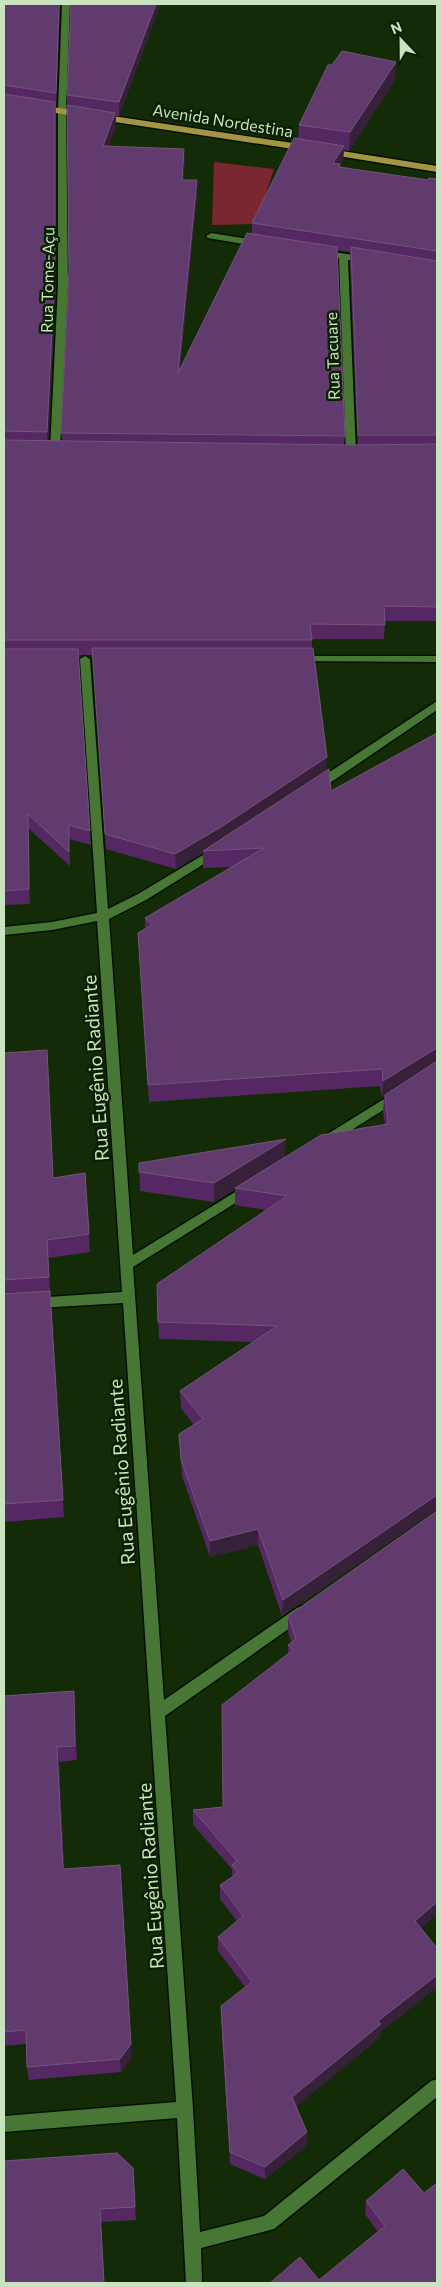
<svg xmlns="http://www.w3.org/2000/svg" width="441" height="2287" font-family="Commissioner,sans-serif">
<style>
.green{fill:#7b2731}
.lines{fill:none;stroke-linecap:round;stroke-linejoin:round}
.minor-casing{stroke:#011300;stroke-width:3}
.major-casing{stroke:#011300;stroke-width:3}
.minor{fill:#487634;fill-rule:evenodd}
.major{fill:#a49543;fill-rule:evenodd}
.wall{fill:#552763;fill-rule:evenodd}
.shaded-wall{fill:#36203a}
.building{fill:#613b6d;stroke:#72557a}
.labels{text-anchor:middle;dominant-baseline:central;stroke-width:5;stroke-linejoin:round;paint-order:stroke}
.far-street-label{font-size:16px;fill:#c9e2bf;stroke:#0a2101}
.street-label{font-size:19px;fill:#c9e2bf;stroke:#0a2101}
</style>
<rect width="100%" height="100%" fill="#142b08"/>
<!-- green -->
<path class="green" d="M214 162 274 169 256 224 212 225Z"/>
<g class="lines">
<!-- minor casing -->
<g class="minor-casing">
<path id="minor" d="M62 4H70L66 110 68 284 60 450 55 453 50 450 58 284V110Z
M211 233 261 241 266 244 261 247 208 238 206 236Z
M320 250 367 257 372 260 367 263 348 260 356 455 351 458 346 455 339 258 317 255 315 253Z
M85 656 90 659 108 909 138 894 213 849 217 848 223 852 146 900 109 919 133 1255 245 1186H253L255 1189 253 1192 133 1267 164 1700 297 1608 302 1606 307 1608 309 1612 307 1616 165 1716 193 2109 200 2232 264 2216 431 2081 437 2079V2097L274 2229 201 2248 202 2283H186L177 2118 4 2132V2116L176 2102 123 1303 4 1310V1300L122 1292 97 921 52 930 4 935V927L52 922 97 913 80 659Z
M297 656H437V662L293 661V657Z
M437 701V710L321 789H313L311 786 313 783Z
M397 1091 401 1093 403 1096 401 1099 329 1144H321L319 1141 321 1138Z"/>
</g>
<!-- major casing -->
<g class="major-casing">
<path id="major" d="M39 105 306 145 310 148 306 151 36 110 35 108Z
M329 149 437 166V172L326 154 325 152Z"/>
</g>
<!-- minor -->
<use href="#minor" class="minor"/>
<!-- major -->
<use href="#major" class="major"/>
</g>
<!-- wall -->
<path class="wall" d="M4 4H61H60L56 107V284L48 441H62L61 433 69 271 67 95 71 4H165L164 5H160L119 116H116V125L108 147 185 161 183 180 197 193 180 369 252 234V223L298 139 299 125 395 80 349 151 344 150 343 160 340 164V167L428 180 437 179V621H385L384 639H312V648L326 771 331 791 437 733V1511L436 1510 282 1616 258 1545 210 1557 182 1476 179 1434 194 1425 181 1408 180 1391 253 1342 159 1339 157 1301 266 1210 235 1205V1189L214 1202 140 1191 139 1163 285 1157 385 1124 383 1112 384 1096 382 1098 380 1086 149 1102 138 933 145 929V918L232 867 203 868V853L176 869 106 849 93 655H78L91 845 69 839 70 866 29 829 30 904 4 905ZM337 250 350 252V261L358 445H344L345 436Z
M4 1053 48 1069 53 1178 85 1173 90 1252 48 1258 64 1517 4 1522Z
M437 1511V1914L421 1928 437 1948V1987L380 2032 379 2038 296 2106 307 2145 265 2179 230 2164 221 2019V2006L245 1987 218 1951V1937L237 1921 220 1899V1885L232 1877V1869L193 1825V1810L223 1807 288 1654V1645L291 1642 288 1632V1616Z
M74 1691 77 1760 59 1762 64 1869 132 2057 121 2072 29 2080 27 2067 26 2044 4 2046V1696Z
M133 2168 136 2220 101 2222 4 2283Z
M437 2183 378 2232 365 2214 366 2201 424 2193Z"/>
<!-- shaded-wall -->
<path class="shaded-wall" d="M59 4H61H60L56 107V93Z
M156 4H160V5L119 116V102Z
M396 62 395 80 349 151 350 132Z
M55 102 56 116V284L48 446 47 432Z
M115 113 116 125 103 159V146Z
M344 146 343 160 340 164V178L333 163Z
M184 149 185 161 182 193V180Z
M197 180V193L178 386V373Z
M327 757 326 773 203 851V853L176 869 175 854Z
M28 814 29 829 30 904 29 889Z
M437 1048V1064L382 1098 383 1081Z
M47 1050 48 1069 54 1196 53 1178Z
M286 1139 285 1158 214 1202V1183Z
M437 1495 436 1510 282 1616 283 1600Z
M258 1529V1545L210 1557V1541Z
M74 1691 75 1706 77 1760 75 1746Z
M57 1747 59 1762 64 1883 63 1869Z
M120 1879 132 2057 121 2072 120 2059Z
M437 1902V1914L413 1935 415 1921Z
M437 1975V1987L380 2032 379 2038 292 2110V2097L378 2021Z
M307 2132V2145L265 2179V2167Z"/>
<!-- building -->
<path class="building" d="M4 4H59L56 93 4 85Z
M71 4H156L119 102 67 95Z
M342 51 396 62 350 132 299 125 328 65H332Z
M4 94 55 102V270L47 432 4 431Z
M67 105 115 113 103 146 184 149 182 180H197L178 373 247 233 337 247 345 436 61 433 69 271Z
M294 138 344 146 333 163 340 164 339 167 428 180 429 178 437 179V251L252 223Z
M351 247 437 261V435H358Z
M4 440 352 445 437 444V607L384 606 385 625 310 624 312 640H4Z
M92 648H313L327 757 221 827 175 854 105 834Z
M4 649H78L90 831 69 825V852L28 814 29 889 4 891Z
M437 733V1048L383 1081 382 1069 148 1085 138 933 152 925 145 918 264 848 203 851 329 769 331 791Z
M47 1050 53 1178 85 1173 89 1234 47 1240 49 1277 4 1280V1053Z
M437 1061V1495L283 1600 258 1529 210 1541 181 1460 179 1434 203 1419 180 1391 277 1326 158 1322 157 1284 287 1196 235 1188 321 1135 388 1124 385 1095Z
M286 1139 214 1183 139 1172V1163Z
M50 1291 63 1500 4 1504V1294Z
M437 1511V1902L415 1921 437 1948V1975L378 2021 381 2024 292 2097 307 2132 265 2167 230 2152 221 2006 252 1982 218 1937 243 1916 220 1885 238 1873 232 1865 237 1861 193 1810 223 1807 222 1705 293 1650 288 1645 296 1639 288 1616Z
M74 1691 75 1746 57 1747 63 1869 120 1865 131 2044 120 2059 27 2067 26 2030 4 2032V1696Z
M117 2153 133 2168 135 2207 100 2209 104 2283H4V2161Z
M403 2169 424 2193 437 2183V2283H270L300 2257 319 2280 385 2226 366 2201Z"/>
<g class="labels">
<!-- far-street labels -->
<g class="far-street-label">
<text transform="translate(223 120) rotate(9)">Avenida Nordestina</text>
<text transform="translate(47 280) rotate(-89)">Rua Tome-Açu</text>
<text transform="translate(332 356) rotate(-92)">Rua Tacuare</text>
</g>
<!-- street labels -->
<g class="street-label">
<text transform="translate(95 1068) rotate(-94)">Rua Eugênio Radiante</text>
<text transform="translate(121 1472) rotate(-94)">Rua Eugênio Radiante</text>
<text transform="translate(150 1876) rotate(-94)">Rua Eugênio Radiante</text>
</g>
</g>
<!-- border -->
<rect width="441" height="2287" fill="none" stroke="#c9e2bf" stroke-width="10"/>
<!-- north arrow -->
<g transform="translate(401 40) rotate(338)" stroke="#0a2101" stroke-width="4" paint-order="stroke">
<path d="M0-4L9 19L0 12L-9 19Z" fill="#c9e2bf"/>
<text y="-8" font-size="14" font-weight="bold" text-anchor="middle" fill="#c9e2bf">N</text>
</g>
</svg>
